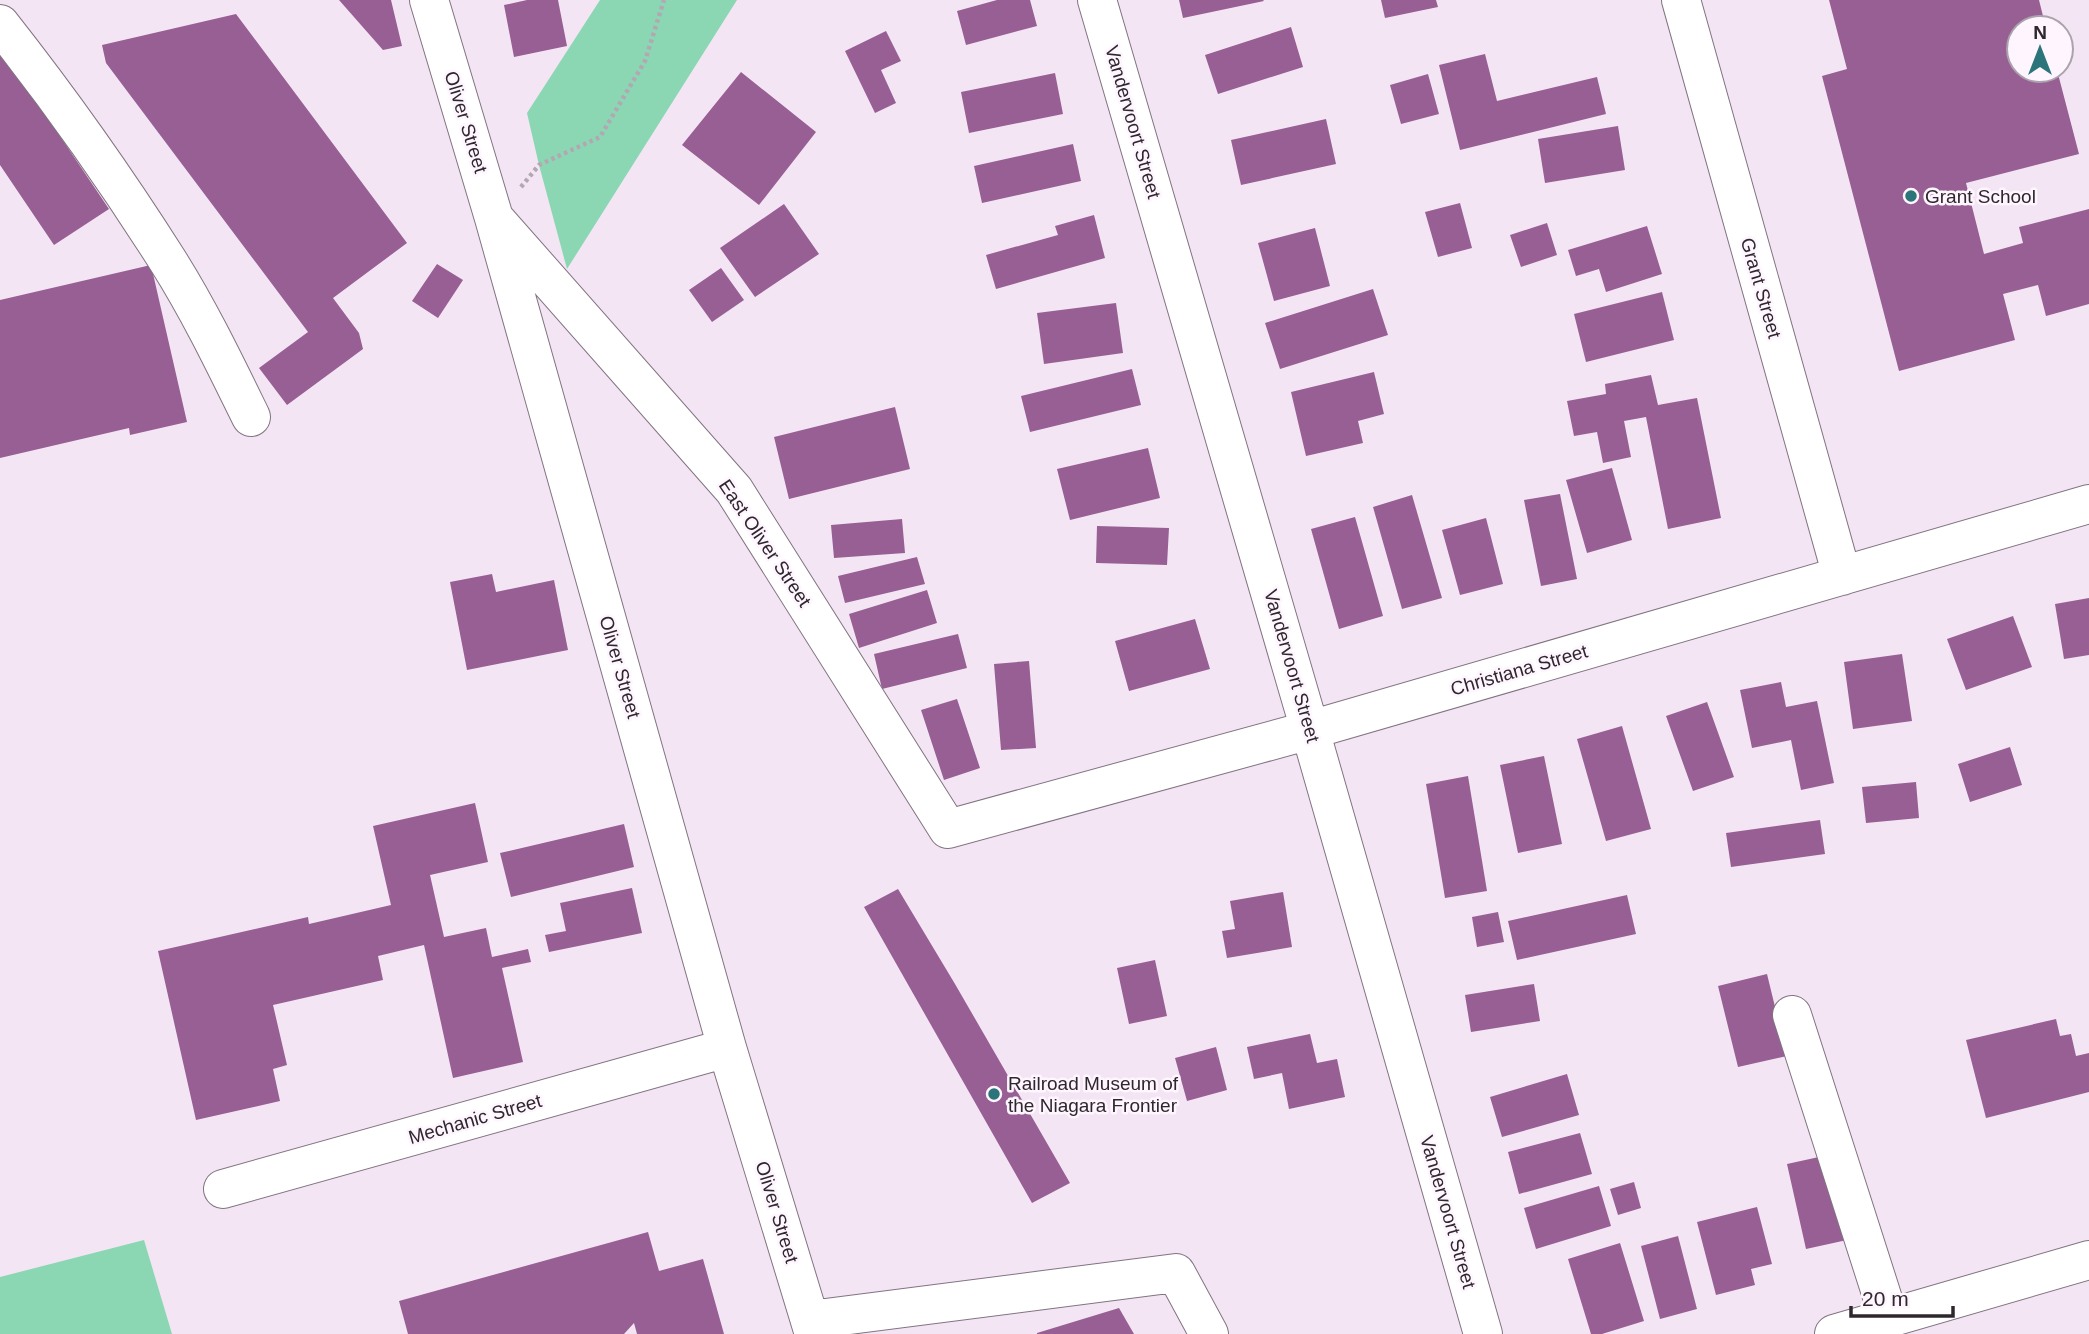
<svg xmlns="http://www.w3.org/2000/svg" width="2089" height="1334" font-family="Arial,sans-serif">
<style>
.green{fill:#8bd7b3}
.building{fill:#975f94}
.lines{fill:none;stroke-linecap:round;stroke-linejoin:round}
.minor-casing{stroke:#817481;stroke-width:40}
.path{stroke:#b3a7b3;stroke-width:4.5;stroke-dasharray:3.5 3.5;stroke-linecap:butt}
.minor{stroke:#fff;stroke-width:38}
.poi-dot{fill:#2a747a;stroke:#fef5fe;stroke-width:2.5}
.labels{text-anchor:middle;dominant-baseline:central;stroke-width:5;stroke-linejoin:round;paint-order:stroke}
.street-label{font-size:19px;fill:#2e282e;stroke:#fef5fe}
.poi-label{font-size:19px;fill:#2e282e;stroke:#fef5fe;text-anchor:start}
</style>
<rect width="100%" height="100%" fill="#f4e5f4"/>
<!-- green -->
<path class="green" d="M600 0H737L567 269 539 165 527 113Z
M144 1240 172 1334H0V1277Z"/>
<!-- building -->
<path class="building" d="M339 0H391L402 46 383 50Z
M527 0H558L567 46 514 57 504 5Z
M997 0H1030L1037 26 966 45 957 11Z
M1179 0H1263L1264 1 1183 18Z
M1381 0H1436L1438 7 1385 18Z
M1829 0H2039L2046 28H2019V70H2057L2079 154 1966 183 1984 254 2023 243 2019 227 2089 209V304L2046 316 2038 285 2003 294 2015 340 1899 371 1822 76 1847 69Z
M236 14 407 243 333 298 359 333 363 349 287 405 259 368 308 332 106 63 102 45Z
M1291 27 1303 67 1218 94 1205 55Z
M886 31 901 61 881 70 896 103 875 113 845 51Z
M0 47 109 209 54 245 0 165Z
M1485 54 1497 101 1597 77 1606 114 1460 150 1439 65Z
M741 72 816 132 759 205 682 145Z
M1055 73 1063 114 969 133 961 92Z
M1428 74 1439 114 1401 124 1390 85Z
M1326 119 1336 164 1241 185 1231 140Z
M1618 126 1625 170 1545 183 1538 139Z
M1073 144 1081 181 982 203 974 166Z
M1460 203 1472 248 1438 257 1425 212Z
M784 204 819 254 755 297 720 248Z
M1094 215 1105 258 996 289 986 255 1058 235 1055 226Z
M1547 223 1557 255 1521 267 1510 235Z
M1647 226 1662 274 1606 292 1599 269 1576 276 1568 250Z
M1315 228 1330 286 1274 301 1258 243Z
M437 264 463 280 438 318 412 301Z
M151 265 187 422 130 435 129 428 0 458V300Z
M721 268 744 300 712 322 689 290Z
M1373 289 1388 335 1280 369 1265 323Z
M1662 292 1674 340 1586 362 1574 314Z
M1116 303 1123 353 1044 364 1037 313Z
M1132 369 1141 405 1030 432 1021 396Z
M1374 372 1384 414 1358 421 1363 443 1306 456 1291 392Z
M1651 375 1658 405 1697 398 1721 518 1668 529 1646 417 1624 421 1631 457 1603 463 1597 432 1574 436 1567 401 1606 394 1605 384Z
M895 407 910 469 789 499 774 437Z
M1148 448 1160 498 1070 520 1057 469Z
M1612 468 1632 540 1587 553 1566 480Z
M1560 494 1577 579 1541 586 1524 500Z
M1412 495 1442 598 1402 609 1373 507Z
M1355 517 1383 616 1339 629 1311 529Z
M1486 518 1503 584 1460 595 1442 530Z
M902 519 905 553 834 558 831 525Z
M1097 526 1169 528 1167 565 1096 563Z
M917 557 925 584 845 603 838 576Z
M492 574 496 592 554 580 568 650 467 670 450 582Z
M927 590 937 623 859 648 849 614Z
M2089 598V655L2064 659 2055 604Z
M2013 616 2032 667 1966 690 1947 639Z
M1195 619 1210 669 1129 691 1115 641Z
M958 634 967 668 882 689 874 654Z
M1902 654 1912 721 1853 729 1844 662Z
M1029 661 1036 748 1001 750 994 664Z
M1781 682 1786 707 1817 701 1834 783 1801 790 1791 740 1752 748 1740 690Z
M957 699 980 768 944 780 921 710Z
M1707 702 1734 777 1693 791 1666 716Z
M1622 726 1651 829 1606 841 1577 739Z
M2010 747 2022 785 1970 802 1958 764Z
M1544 756 1562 844 1518 853 1500 765Z
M1468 776 1487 891 1445 898 1426 784Z
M1916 782 1919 818 1866 823 1862 787Z
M475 803 488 862 430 875 444 937 486 928 492 957 528 949 531 962 502 968 523 1062 453 1078 424 945 378 956 383 980 273 1005 287 1065 273 1069 280 1101 196 1120 158 951 308 917 309 924 391 905 373 826Z
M1820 820 1825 854 1731 867 1726 833Z
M624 824 634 867 511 897 500 853Z
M632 888 642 933 549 952 545 935 566 931 560 903Z
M898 889 955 984 1070 1183 1032 1203 864 907Z
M1283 892 1292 947 1227 958 1222 931 1235 929 1230 901Z
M1627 895 1636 934 1517 960 1508 921Z
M1498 912 1504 942 1477 947 1472 917Z
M1155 960 1167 1016 1129 1024 1117 968Z
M1767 974 1787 1056 1738 1067 1718 986Z
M1534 984 1540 1021 1471 1032 1465 995Z
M2056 1019 2060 1036 2071 1034 2076 1056 2089 1053V1092L1986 1118 1966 1040Z
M1310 1034 1317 1063 1337 1059 1345 1097 1289 1109 1282 1073 1254 1079 1247 1047Z
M1216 1047 1227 1090 1187 1101 1175 1058Z
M1567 1074 1579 1115 1502 1137 1490 1097Z
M1580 1133 1592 1174 1519 1194 1508 1152Z
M1828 1155 1847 1240 1806 1249 1787 1164Z
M1634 1182 1641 1208 1618 1215 1610 1189Z
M1599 1186 1611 1226 1536 1249 1524 1208Z
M1757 1207 1772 1264 1751 1269 1755 1285 1716 1295 1697 1222Z
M648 1232 659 1271 703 1259 724 1334H637L634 1323 624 1334H408L399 1301Z
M1678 1236 1697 1309 1660 1319 1641 1246Z
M1620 1243 1644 1321 1602 1334H1591L1568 1259Z
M1119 1308 1134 1334H1037V1333Z"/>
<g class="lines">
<!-- minor casing -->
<g class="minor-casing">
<path id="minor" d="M429 0 494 218 727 1048 814 1334
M1097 0 1310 730 1483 1334
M1681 0 1842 576
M0 24C60 100 116 179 168 261 199 310 225 364 251 417
M494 218 734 490 948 829 1310 730 2089 504
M1792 1015 1889 1318
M223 1189 727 1048
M810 1320 1176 1273 1209 1334
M1834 1334 2089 1260"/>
</g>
<!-- path -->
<path class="path" d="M521 187 539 165 600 137 645 61 664 0"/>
<!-- minor -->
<use href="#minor" class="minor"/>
</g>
<!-- markers -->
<g class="poi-dot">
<circle cx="1911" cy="196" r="7"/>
<circle cx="994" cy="1094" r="7"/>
</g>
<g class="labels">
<!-- street labels -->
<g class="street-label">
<text transform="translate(466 122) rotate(73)">Oliver Street</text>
<text transform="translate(1133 122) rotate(74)">Vandervoort Street</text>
<text transform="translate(1761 288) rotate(74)">Grant Street</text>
<text transform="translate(765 543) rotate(56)">East Oliver Street</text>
<text transform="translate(1292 666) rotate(74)">Vandervoort Street</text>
<text transform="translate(620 667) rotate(74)">Oliver Street</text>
<text transform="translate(1519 670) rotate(-16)">Christiana Street</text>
<text transform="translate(475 1119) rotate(-16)">Mechanic Street</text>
<text transform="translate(777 1212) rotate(73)">Oliver Street</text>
<text transform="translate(1448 1212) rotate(74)">Vandervoort Street</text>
</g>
<!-- poi labels -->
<g class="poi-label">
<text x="1925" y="196">Grant School</text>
<text x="1008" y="1083">Railroad Museum of<tspan x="1008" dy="22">the Niagara Frontier</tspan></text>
</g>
</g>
<!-- north arrow -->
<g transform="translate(2040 49)"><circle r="33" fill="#fef5fe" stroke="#aba3ab" stroke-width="2"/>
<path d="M0-5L12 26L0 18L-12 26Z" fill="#2a747a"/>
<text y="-10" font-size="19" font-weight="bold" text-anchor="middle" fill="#2e282e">N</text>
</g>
<!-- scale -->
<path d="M1851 1306v10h102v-10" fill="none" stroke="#2e282e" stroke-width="3.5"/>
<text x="1862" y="1306" font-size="21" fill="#2e282e" stroke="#fef5fe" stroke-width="5" paint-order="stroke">20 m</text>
</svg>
